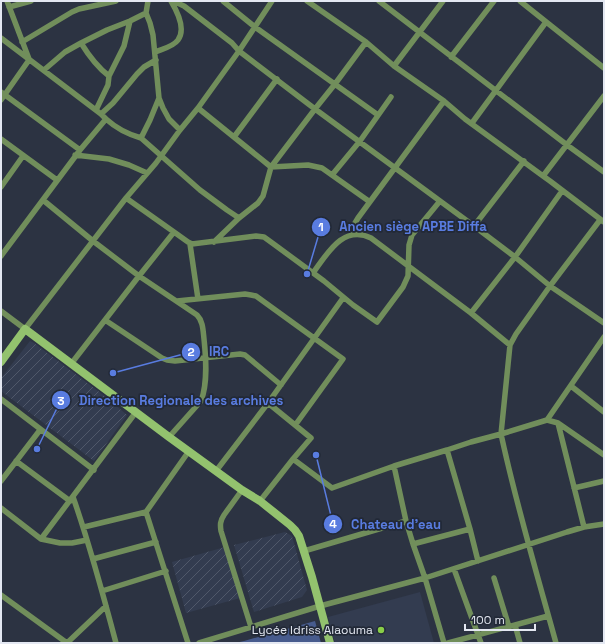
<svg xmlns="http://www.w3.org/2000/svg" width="605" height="644" font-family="'Space Grotesk',sans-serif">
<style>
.built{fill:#333c50}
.industrial{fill:url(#industrial-furrows)}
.green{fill:#475b8d}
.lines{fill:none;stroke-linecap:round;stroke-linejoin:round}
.street{stroke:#718e5b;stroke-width:5.5}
.secondary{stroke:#93c26e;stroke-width:8}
.poi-dot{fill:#89ce48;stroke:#222937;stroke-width:1.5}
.labels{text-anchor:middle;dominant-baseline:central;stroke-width:3.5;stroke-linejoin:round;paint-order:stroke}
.poi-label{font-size:12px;fill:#e4e8f2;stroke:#222937;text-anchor:end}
.leader{fill:none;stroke:#597ce0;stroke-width:1.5}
.callout-dot{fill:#597ce0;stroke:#222937;stroke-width:1.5}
.mark-label{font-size:12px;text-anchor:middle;font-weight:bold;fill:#fff}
.callout-label{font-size:13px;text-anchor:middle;font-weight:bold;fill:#597ce0;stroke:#222937;stroke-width:3.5;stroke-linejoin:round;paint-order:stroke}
</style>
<defs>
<pattern id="industrial-furrows" width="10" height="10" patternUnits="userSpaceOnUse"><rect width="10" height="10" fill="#333c50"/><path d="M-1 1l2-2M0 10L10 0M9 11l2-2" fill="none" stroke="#50586a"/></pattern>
</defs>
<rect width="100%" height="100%" fill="#2c3342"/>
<!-- built -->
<path class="built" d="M420 592 434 643H335L328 617Z"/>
<!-- industrial -->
<path class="industrial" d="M30 341 34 343 106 397 127 415 94 461 1 391V378Z
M285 532 292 536 307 590 302 597 254 612 234 545Z
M225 547 240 598 186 613 172 562Z"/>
<!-- green -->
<path class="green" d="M315 621 321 643H235L244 641Z"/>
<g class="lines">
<!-- street -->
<path class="street" d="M7 1 29 59
M148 1 146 13 150 23 153 35 159 98 163 108 169 119 180 130
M173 1 184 6 232 43 239 51 315 109 474 226 515 257 550 286 604 323
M223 1 255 27 378 115
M307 1 366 42 394 66 444 101 465 119 543 176 550 181 604 222
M379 1 567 145 604 172
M520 1 604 68
M9 7 31 1
M1 38 101 114
M22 42 72 12 79 9 116 1
M81 43C89 56 97 67 109 76
M155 52C162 49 173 47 178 40 186 29 177 11 171 1
M451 57 494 1
M394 66 443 1
M44 70 65 52 81 43 107 30 130 21 146 13
M1 92 80 150
M1 100 29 60
M198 108 271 167 308 165 322 168 370 202
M96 110 108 85 109 76 124 46 130 21
M106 119C117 129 127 134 141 138L200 190 227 210 239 218
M472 123 546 22
M234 137 277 79
M141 138 150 120 159 98
M1 139 57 180
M75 155 109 159 129 165 147 173
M332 175 360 141 391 97
M543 176 604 96
M1 187 23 156
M126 198 174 232
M43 200 93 241 139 276 197 315C203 321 203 330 204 339 206 358 208 383 201 401L169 437
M474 226 524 161
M353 234 355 223 358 218 444 101
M214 242 239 218 258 203 263 196 271 167 315 109 335 84 366 42
M190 244 198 299
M1 256 80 150 106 119 101 114 113 103 137 74 144 67 156 60
M313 273C327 254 343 224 371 238L471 313 510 345
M177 301 245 294 251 295 256 296 343 359 296 424
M1 311 25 329 126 198 156 163 180 130 198 108 239 51 272 1
M471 313 515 257 562 191
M105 320 162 358 167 360 175 361 240 354 245 355 281 385
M71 364 139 276 174 232 188 242 192 244 256 236 264 237 275 245 324 281 353 305 377 322 403 287 408 276 409 245 412 235 440 201
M571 386 604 412
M1 399 94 470
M268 403 343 298
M547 420 604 337
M558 423 584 527
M447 450 471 442 501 434 510 345 516 334 550 286 600 220
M293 459 332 488 394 466 447 450 470 529 478 561
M16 461 70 501
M394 466 406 521 413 544 425 578 444 643
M216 471 268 403 311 438 293 459 260 501
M1 481 40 430
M574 488 604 481
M242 490 224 515C220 521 220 525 221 531L251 627
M73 497C90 545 103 594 116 643
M1 508 41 539 60 543H72L87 540
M146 512 188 643
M84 527 146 512 189 451
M41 539 136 412
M413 544 470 529
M304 551 406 521
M93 559 156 542
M454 569 481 643
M494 578 509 627
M102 591 166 571
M1 595 67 643
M515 625 520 643
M67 643 106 606
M199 643 320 606 425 578 567 532 584 527 604 524
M448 643 548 616
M556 643C537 574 516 504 501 434L547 420 558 423 604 455"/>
<!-- secondary -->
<path class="secondary" d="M1 362 25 329 169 437 242 490 260 501 290 525 295 530 299 536 312 577 330 643"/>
</g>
<!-- markers -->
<circle class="poi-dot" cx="381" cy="630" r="4"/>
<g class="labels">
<!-- poi labels -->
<g class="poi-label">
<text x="373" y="630">Lycée Idriss Alaouma</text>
</g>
</g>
<!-- callouts -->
<path class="leader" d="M307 274L321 227M113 373L191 352M37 449L61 400M316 455L333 524"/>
<g class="callout-dot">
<circle cx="307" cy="274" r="4"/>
<circle cx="113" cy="373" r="4"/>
<circle cx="37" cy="449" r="4"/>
<circle cx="316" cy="455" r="4"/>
<circle cx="321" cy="227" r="10"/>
<circle cx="191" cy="352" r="10"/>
<circle cx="61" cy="400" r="10"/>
<circle cx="333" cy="524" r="10"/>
</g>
<g class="mark-label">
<text x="321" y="231">1</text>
<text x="191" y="356">2</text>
<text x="61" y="405">3</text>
<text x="333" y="528">4</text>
</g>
<g class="callout-label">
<text x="413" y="231">Ancien siège APBE Diffa</text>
<text x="219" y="356">IRC</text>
<text x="181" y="405">Direction Regionale des archives</text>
<text x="396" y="529">Chateau d'eau</text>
</g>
<!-- border -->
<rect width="605" height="644" fill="none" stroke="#e4e8f2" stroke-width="4"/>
<!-- scale -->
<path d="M465 624v6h70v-6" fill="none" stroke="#e4e8f2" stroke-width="2"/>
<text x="471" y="624" font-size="12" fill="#e4e8f2" stroke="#222937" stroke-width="3" paint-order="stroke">100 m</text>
</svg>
